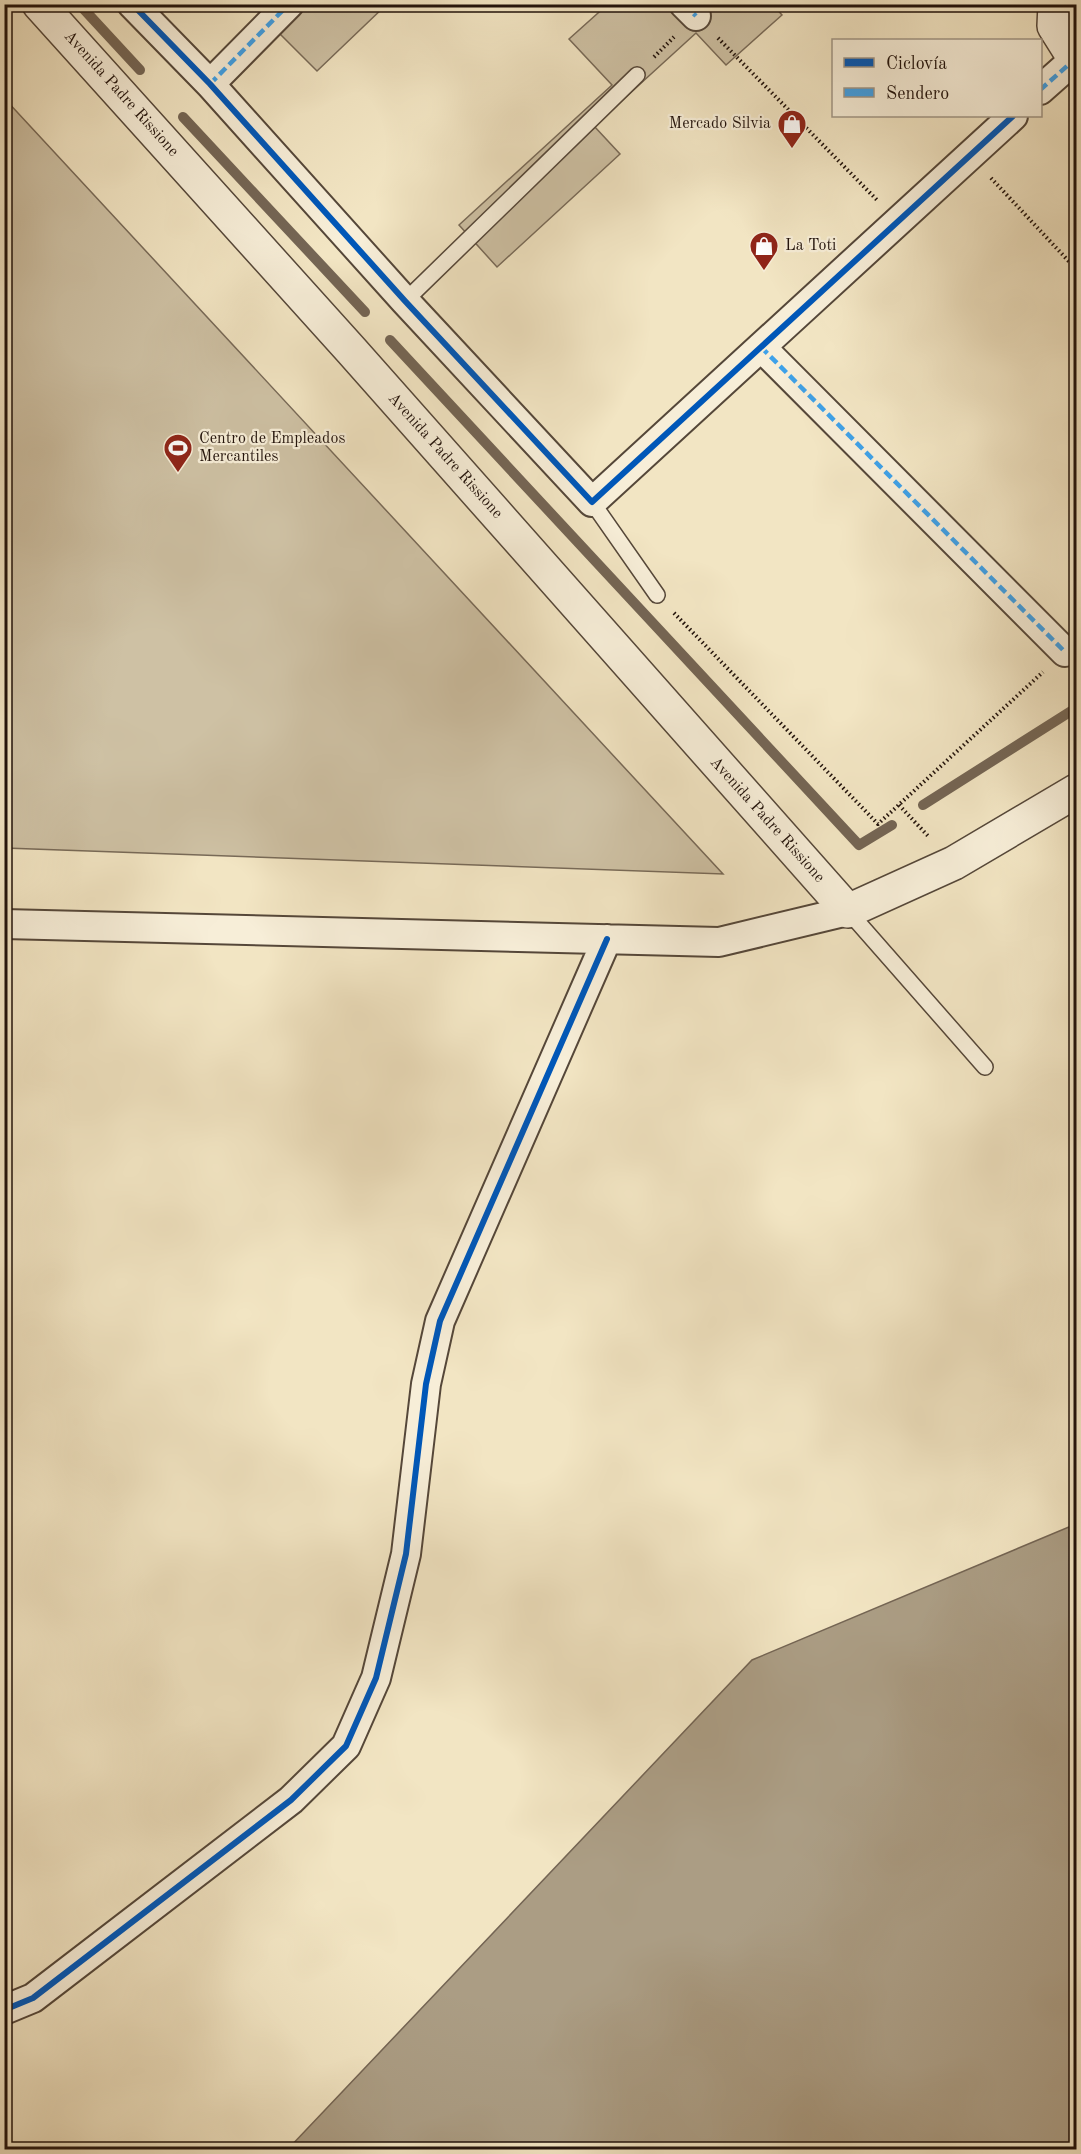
<svg xmlns="http://www.w3.org/2000/svg" width="1081" height="2154" font-family="'Old Standard TT',serif">
<style>
.green{fill:#cec1a4;stroke:#786a58;stroke-width:1.5}
.water{fill:#ab9d84;stroke:#746554;stroke-width:1.5}
.lines{fill:none;stroke-linecap:round;stroke-linejoin:round}
.stream{stroke:#746554;stroke-width:10}
.service-casing{stroke:#554739;stroke-width:18}
.minor-casing{stroke:#554739;stroke-width:32}
.tertiary-casing{stroke:#554739;stroke-width:36}
.path{stroke:#21120b;stroke-width:4;stroke-dasharray:1.5 3;stroke-linecap:butt}
.service{stroke:#f7eed8;stroke-width:15}
.minor{stroke:#f7eed8;stroke-width:28}
.tertiary{stroke:#f7eed8;stroke-width:33}
.quiet{stroke:#3ea1e9;stroke-width:4.5;stroke-dasharray:9 4.5;stroke-linecap:butt}
.cycleway-casing{stroke:#f7eed8;stroke-width:10}
.cycleway{stroke:#0057b8;stroke-width:6}
.labels{text-anchor:middle;dominant-baseline:central;stroke-width:4.5;stroke-linejoin:round;paint-order:stroke}
.street-label{font-size:16px;fill:#21120b;stroke:#f7eed8}
.poi-label{font-size:16px;fill:#21120b;stroke:#f7eed8;text-anchor:start}
</style>
<rect width="100%" height="100%" fill="#f2e5c3"/>
<filter id="stains"><feTurbulence type="fractalNoise" baseFrequency=".00333" numOctaves="4"/><feColorMatrix values="0 0 0 0 .2 0 0 0 0 .09 0 0 0 0 .02 0 0 0 .5 -.17"/></filter>
<radialGradient id="worn" r=".72"><stop offset=".6" stop-color="#630" stop-opacity="0"/><stop offset="1" stop-color="#630" stop-opacity=".3"/></radialGradient>
<!-- green -->
<path class="green" d="M294 5H386L317 71 272 26Z
M607 5H773L782 15 726 65 696 33 594 126 620 154 497 267 459 225 612 85 569 39Z
M5 99 723 874 5 848Z"/>
<!-- water -->
<path class="water" d="M1076 1524V2149H288L752 1660Z"/>
<g class="lines">
<!-- stream -->
<path class="stream" d="M79 4 140 70
M183 117 365 312
M390 340 859 845 892 825
M923 805 1076 708"/>
<!-- service casing -->
<g class="service-casing">
<path id="service" d="M405 301 637 75
M592 502 657 595
M848 911 985 1067"/>
</g>
<!-- minor casing -->
<g class="minor-casing">
<path id="minor" d="M132 4 210 84 405 301 592 502 1013 116
M684 4 696 16
M210 84 289 4
M1040 90 1075 59
M761 347 1065 652
M4 924 719 942 848 911
M4 2010 33 1998 291 1800 346 1746 376 1678 406 1554 426 1384 440 1321 607 939"/>
</g>
<!-- tertiary casing -->
<g class="tertiary-casing">
<path id="tertiary" d="M39 4 351 350 848 911 954 863 1076 791
M1055 4 1054 26 1076 61"/>
</g>
<!-- path -->
<path class="path" d="M718 38 877 200
M654 57 674 37
M991 178 1076 269
M674 613 878 824 1043 672
M899 805 929 837"/>
<!-- service -->
<use href="#service" class="service"/>
<!-- minor -->
<use href="#minor" class="minor"/>
<!-- tertiary -->
<use href="#tertiary" class="tertiary"/>
<!-- quiet -->
<path class="quiet" d="M684 4 696 16
M210 84 289 4
M1040 90 1075 59
M761 347 1065 652"/>
<!-- cycleway casing -->
<g class="cycleway-casing">
<path id="cycleway" d="M132 4 210 84 405 301 592 502 1013 116
M4 2010 33 1998 291 1800 346 1746 376 1678 406 1554 426 1384 440 1321 607 939"/>
</g>
<!-- cycleway -->
<use href="#cycleway" class="cycleway"/>
</g>
<!-- icons -->
<defs>
<g id="shop-pin" transform="scale(1.5)"><path d="M0 17L-7.5 6A9.5 9.5 0 1 1 7.5 6Z" fill="#8f2418" stroke="#f7eed8"/><path d="M-5-2.5h2.3a2.7 3.5 0 0 1 5.4 0H5L5.5 6h-11ZM-1.5-2.5h3a1.5 2.3 0 0 0-3 0Z" fill="#fff"/></g>
<g id="stadium-pin" transform="scale(1.5)"><path d="M0 17L-7.5 6A9.5 9.5 0 1 1 7.5 6Z" fill="#8f2418" stroke="#f7eed8"/><path d="M0-5a6.5 5 0 1 0 0 10a6.5 5 0 1 0 0-10ZM-3.5-1.8h7v3.6h-7Z" fill="#fff"/></g>
</defs>
<g fill-rule="evenodd">
<use href="#shop-pin" x="792" y="124"/>
<use href="#shop-pin" x="764" y="246"/>
<use href="#stadium-pin" x="178" y="448"/>
</g>
<g class="labels">
<!-- street labels -->
<g class="street-label">
<text transform="translate(121 94) rotate(48)">Avenida Padre Rissione</text>
<text transform="translate(445 456) rotate(48)">Avenida Padre Rissione</text>
<text transform="translate(767 820) rotate(48)">Avenida Padre Rissione</text>
</g>
<!-- poi labels -->
<g class="poi-label">
<text x="771" y="124" text-anchor="end">Mercado Silvia</text>
<text x="785" y="246">La Toti</text>
<text x="199" y="439">Centro de Empleados<tspan x="199" dy="18">Mercantiles</tspan></text>
</g>
</g>
<!-- margin -->
<rect width="1081" height="2154" fill="none" stroke="#f2e5c3" stroke-width="24"/>
<rect x="6" y="6" width="1069" height="2142" fill="none" stroke="#21120b" stroke-width="3"/>
<rect x="12" y="12" width="1057" height="2130" fill="none" stroke="#21120b" stroke-width="1.5"/>
<!-- legend -->
<rect x="832" y="39" width="210" height="78" fill="#f7eed8" stroke="#a19686" stroke-width="1.5"/>
<rect x="844" y="58" width="30" height="9" fill="#0057b8" stroke="#a19686" stroke-width="1.5"/>
<text x="886" y="69" font-size="18" fill="#21120b">Ciclovía</text>
<rect x="844" y="88" width="30" height="9" fill="#3ea1e9" stroke="#a19686" stroke-width="1.5"/>
<text x="886" y="99" font-size="18" fill="#21120b">Sendero</text>
<rect width="100%" height="100%" filter="url(#stains)"/>
<rect width="100%" height="100%" fill="url(#worn)"/>
</svg>
